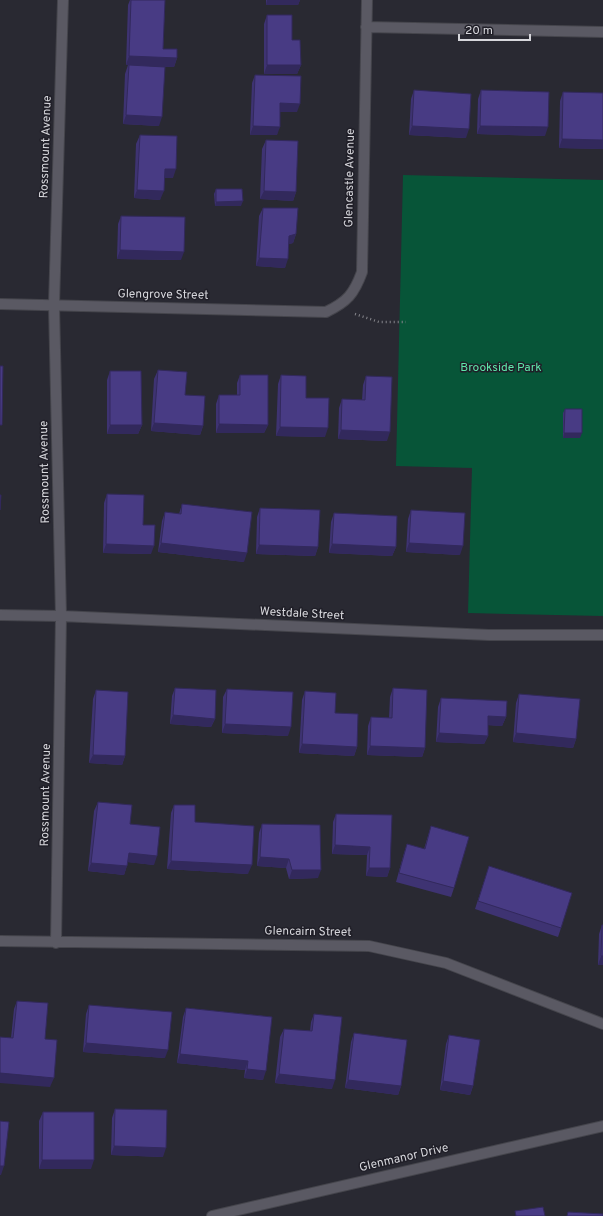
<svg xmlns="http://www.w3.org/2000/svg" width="603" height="1216" font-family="Overpass,sans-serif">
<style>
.green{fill:#075538}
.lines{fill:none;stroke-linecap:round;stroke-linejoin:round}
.street-casing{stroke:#45454c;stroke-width:12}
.path{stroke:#86868c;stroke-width:2.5;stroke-dasharray:1 3;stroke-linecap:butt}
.street{stroke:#5a5963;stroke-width:10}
.wall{fill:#3e3372}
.shaded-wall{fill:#32295c}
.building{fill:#483b84;stroke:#32295c}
.labels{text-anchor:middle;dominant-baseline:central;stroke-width:3;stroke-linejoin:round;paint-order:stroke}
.street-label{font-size:12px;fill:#d7d7dc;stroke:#201f28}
.park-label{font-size:12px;fill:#5ee6aa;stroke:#201f28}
</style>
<rect width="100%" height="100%" fill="#292932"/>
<!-- green -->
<path class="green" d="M403 175 603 180V616L468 613 472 468 396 466Z"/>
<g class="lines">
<!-- street casing -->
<g class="street-casing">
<path id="street" d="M366 27 603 32
M0 304 326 312C347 302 354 294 362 272L367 0
M0 615 61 616 489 635H603
M0 941 369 946 446 963 603 1024
M56 943 61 616 54 305 63 0
M212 1216 603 1126"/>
</g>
<!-- path -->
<path class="path" d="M355 314 379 322H406"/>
<!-- street -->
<use href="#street" class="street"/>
</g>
<!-- wall -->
<path class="wall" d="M130 0H165L163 49 177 58 174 67 149 66 159 126 123 124 125 74 128 65H126L128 5Z
M266 0H300L298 5H266Z
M267 15 292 40 301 65 297 74H264V24Z
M255 75 297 112H280L277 135H250L252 83Z
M414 90 466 138 409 135 411 99Z
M481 90 545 136 477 134 478 99Z
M563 92 603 93V149L559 148 560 101Z
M140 135 173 178H164L160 200 134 198 136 144Z
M266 140 296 192 293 201 260 199 262 149Z
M216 189 241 206H215L214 194Z
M263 208 296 234 293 243 289 244 285 268 256 266 259 216Z
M121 216 181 260 117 259 118 224Z
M158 370 185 395 203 426 200 435 151 431 154 379Z
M110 371 142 425 138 434H107V380Z
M240 375 268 425 264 433H216V404L219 395H237V383Z
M281 375 306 398 325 437 276 436 278 384Z
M366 376 387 441 338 439 339 408 342 399 362 400 363 385Z
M565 409 580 438H563V413Z
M107 494 143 525 151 554 103 553 104 503Z
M182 504 244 562 158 552 162 521 165 512 179 514Z
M260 508 318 547 315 556 256 554 257 517Z
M411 510 460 555 406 552 408 519Z
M334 513 396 547 392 556 329 553 331 522Z
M175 688 215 719 211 727 170 724 172 696Z
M393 688 425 748 422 757 367 755 368 726 371 717 389 718 390 697Z
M227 689 288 736 222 733 223 697Z
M96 690 125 756 122 765 89 763 93 699Z
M305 691 335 713 357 747 354 756 299 753 302 700Z
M519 694 576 739 573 748 513 742 516 703Z
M441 698 506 717 502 726 488 725V736L484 744 436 742 438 707Z
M98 802 130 824 154 865 128 862 124 875 88 871 94 811Z
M174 805 195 822 248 874 167 869 171 813Z
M336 814 390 868 387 877 366 876 367 855 332 854 333 822Z
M262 824 318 878 289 879 286 868 257 866 259 833Z
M431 826 454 888 451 897 396 882 404 853 407 844 424 849Z
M489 866 561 928 558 937 475 909Z
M602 925H603V965H598L599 934Z
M17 1001 45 1039 50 1087 11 1038 14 1009Z
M89 1005 165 1058 83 1052 86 1014Z
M186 1008 272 1017 263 1080 244 1078 245 1070 177 1063 183 1017Z
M314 1014 332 1089 275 1083 280 1037 284 1029 310 1031 311 1022Z
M354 1033 401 1086 398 1095 345 1088 351 1042Z
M449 1035 473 1086 470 1095 440 1090 446 1044Z
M115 1109 163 1157 111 1155 112 1118Z
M43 1112 91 1169H39V1121Z"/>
<!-- shaded-wall -->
<path class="shaded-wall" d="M267 0H300L298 5H266Z
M129 56 177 58 174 67 126 65Z
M267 65H301L297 74H264Z
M280 103 300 104 297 112H277Z
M126 115 162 117 159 126 123 124Z
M253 126 280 127 277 135H250Z
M412 126 469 129 466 138 409 135Z
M480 126 548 127 545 136 477 134Z
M562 139 603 140V149L559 148Z
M165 169H176L173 178H162Z
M137 190 164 191 160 200 134 198Z
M264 191 296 192 293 201 260 199Z
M243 201 241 206H215L216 202Z
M296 234 293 243 286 245 289 236Z
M120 250 184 252 181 260 117 259Z
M259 258 288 259 285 268 256 266Z
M154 423 203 426 200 435 151 431Z
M219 424 268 425 264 433H216Z
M110 425H142L138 434H107Z
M280 427 328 428 325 437 276 436Z
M341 430 390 432 387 441 338 439Z
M564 433H582L580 438H563Z
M161 543 247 553 244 562 158 552Z
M409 543 463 546 460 555 406 552Z
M106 544 154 546 151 554 103 553Z
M332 544 396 547 392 556 329 553Z
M259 545 318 547 315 556 256 554Z
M173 715 215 719 211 727 170 724Z
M488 716 506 717 502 726 485 725Z
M225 724 291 727 288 736 222 733Z
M439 733 488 736 484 744 436 742Z
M516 733 576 739 573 748 513 742Z
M302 744 357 747 354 756 299 753Z
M370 746 425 748 422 757 367 755Z
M93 755 125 756 122 765 89 763Z
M335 845 370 847 367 855 332 854Z
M129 853 157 856 154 865 126 862Z
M260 857 289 859 286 868 257 866Z
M171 861 252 865 248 874 167 869Z
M91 863 127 866 124 875 88 871Z
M369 868H390L387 877 366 876Z
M292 870H321L318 878 289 879Z
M601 956H603V965H598Z
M86 1043 168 1050 165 1058 83 1052Z
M180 1054 248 1061 245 1070 177 1063Z
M247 1069 266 1071 263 1080 244 1078Z
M0 1073 54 1078 50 1087 0 1083Z
M279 1074 335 1080 332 1089 275 1083Z
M348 1080 401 1086 398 1095 345 1088Z
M443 1081 473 1086 470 1095 440 1090Z
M114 1146 166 1148 163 1157 111 1155Z
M42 1160H94L91 1169H39Z
M0 1166H4L1 1175H0Z"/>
<!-- building -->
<path class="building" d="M131 0H165L163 49H177V58L129 56Z
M267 15H292V40H300L301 65H267Z
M129 65 165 67 162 117 126 115Z
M255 75 301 76 300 104 280 103V127L253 126Z
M414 90 471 94 469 129 412 126Z
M481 90 549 92 548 127 480 126Z
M563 92 603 93V140L562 139Z
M140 135 177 136 176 169H165L164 191 137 190Z
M266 140 298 141 296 192 264 191Z
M216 189H242L243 201 216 202Z
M263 208H298L296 234 289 236 288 259 259 258Z
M121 216 185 217 184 252 120 250Z
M0 366H3L2 425H0Z
M158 370 187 372 185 395 205 396 203 426 154 423Z
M110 371H141L142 425H110Z
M240 375H268V425L219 424V395H240Z
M281 375 306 376V398H329L328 428 280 427Z
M366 376 392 377 390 432 341 430 342 399 365 400Z
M565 409H582V433H564Z
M107 494 144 495 143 525H155L154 546 106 544Z
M0 495H1L0 510Z
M182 504 252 512 247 553 161 543 165 512 181 514Z
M260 508 320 510 318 547 259 545Z
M411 510 465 513 463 546 409 543Z
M334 513 397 516 396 547 332 544Z
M175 688 216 690 215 719 173 715Z
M393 688 427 690 425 748 370 746 371 717 392 718Z
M227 689 293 692 291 727 225 724Z
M96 690 128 692 125 756 93 755Z
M305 691 336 693 335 713 358 714 357 747 302 744Z
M519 694 580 699 576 739 516 733Z
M441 698 507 701 506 717 488 716V736L439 733Z
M98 802 132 805 130 824 160 827 157 856 129 853 127 866 91 863Z
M174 805H195V822L254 826 252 865 171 861Z
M336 814 392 815 390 868H369L370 847 335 845Z
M262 824 320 825 321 870H292L289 859 260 857Z
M431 826 469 837 454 888 399 873 407 844 425 849Z
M489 866 572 893 561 928 478 901Z
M602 925H603V956H601Z
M17 1001 48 1003 45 1039 57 1040 54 1078 0 1073V1037L13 1038Z
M89 1005 172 1012 168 1050 86 1043Z
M186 1008 272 1017 266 1071 247 1069 248 1061 180 1054Z
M314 1014 342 1017 335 1080 279 1074 284 1029 312 1031Z
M354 1033 407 1040 401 1086 348 1080Z
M449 1035 480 1040 473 1086 443 1081Z
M115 1109 167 1110 166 1148 114 1146Z
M43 1112H94V1160H42Z
M0 1121 9 1122 4 1166H0Z
M543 1207 545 1216H516L515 1211Z
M568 1212 603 1214V1216H567Z"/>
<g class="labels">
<!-- street labels -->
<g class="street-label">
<text transform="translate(46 147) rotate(-88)">Rossmount Avenue</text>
<text transform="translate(350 178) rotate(-89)">Glencastle Avenue</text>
<text transform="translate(163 295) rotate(1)">Glengrove Street</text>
<text transform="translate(45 472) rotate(-91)">Rossmount Avenue</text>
<text transform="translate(302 614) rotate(3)">Westdale Street</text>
<text transform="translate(46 795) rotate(-89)">Rossmount Avenue</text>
<text transform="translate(308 932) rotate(1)">Glencairn Street</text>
<text transform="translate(404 1158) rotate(-13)">Glenmanor Drive</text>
</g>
<!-- park labels -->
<g class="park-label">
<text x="501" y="368">Brookside Park</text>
</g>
</g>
<!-- scale -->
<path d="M459 34v6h71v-6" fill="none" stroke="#d7d7dc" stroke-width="2"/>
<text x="465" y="34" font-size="12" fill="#d7d7dc" stroke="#201f28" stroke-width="3" paint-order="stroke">20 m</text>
</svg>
